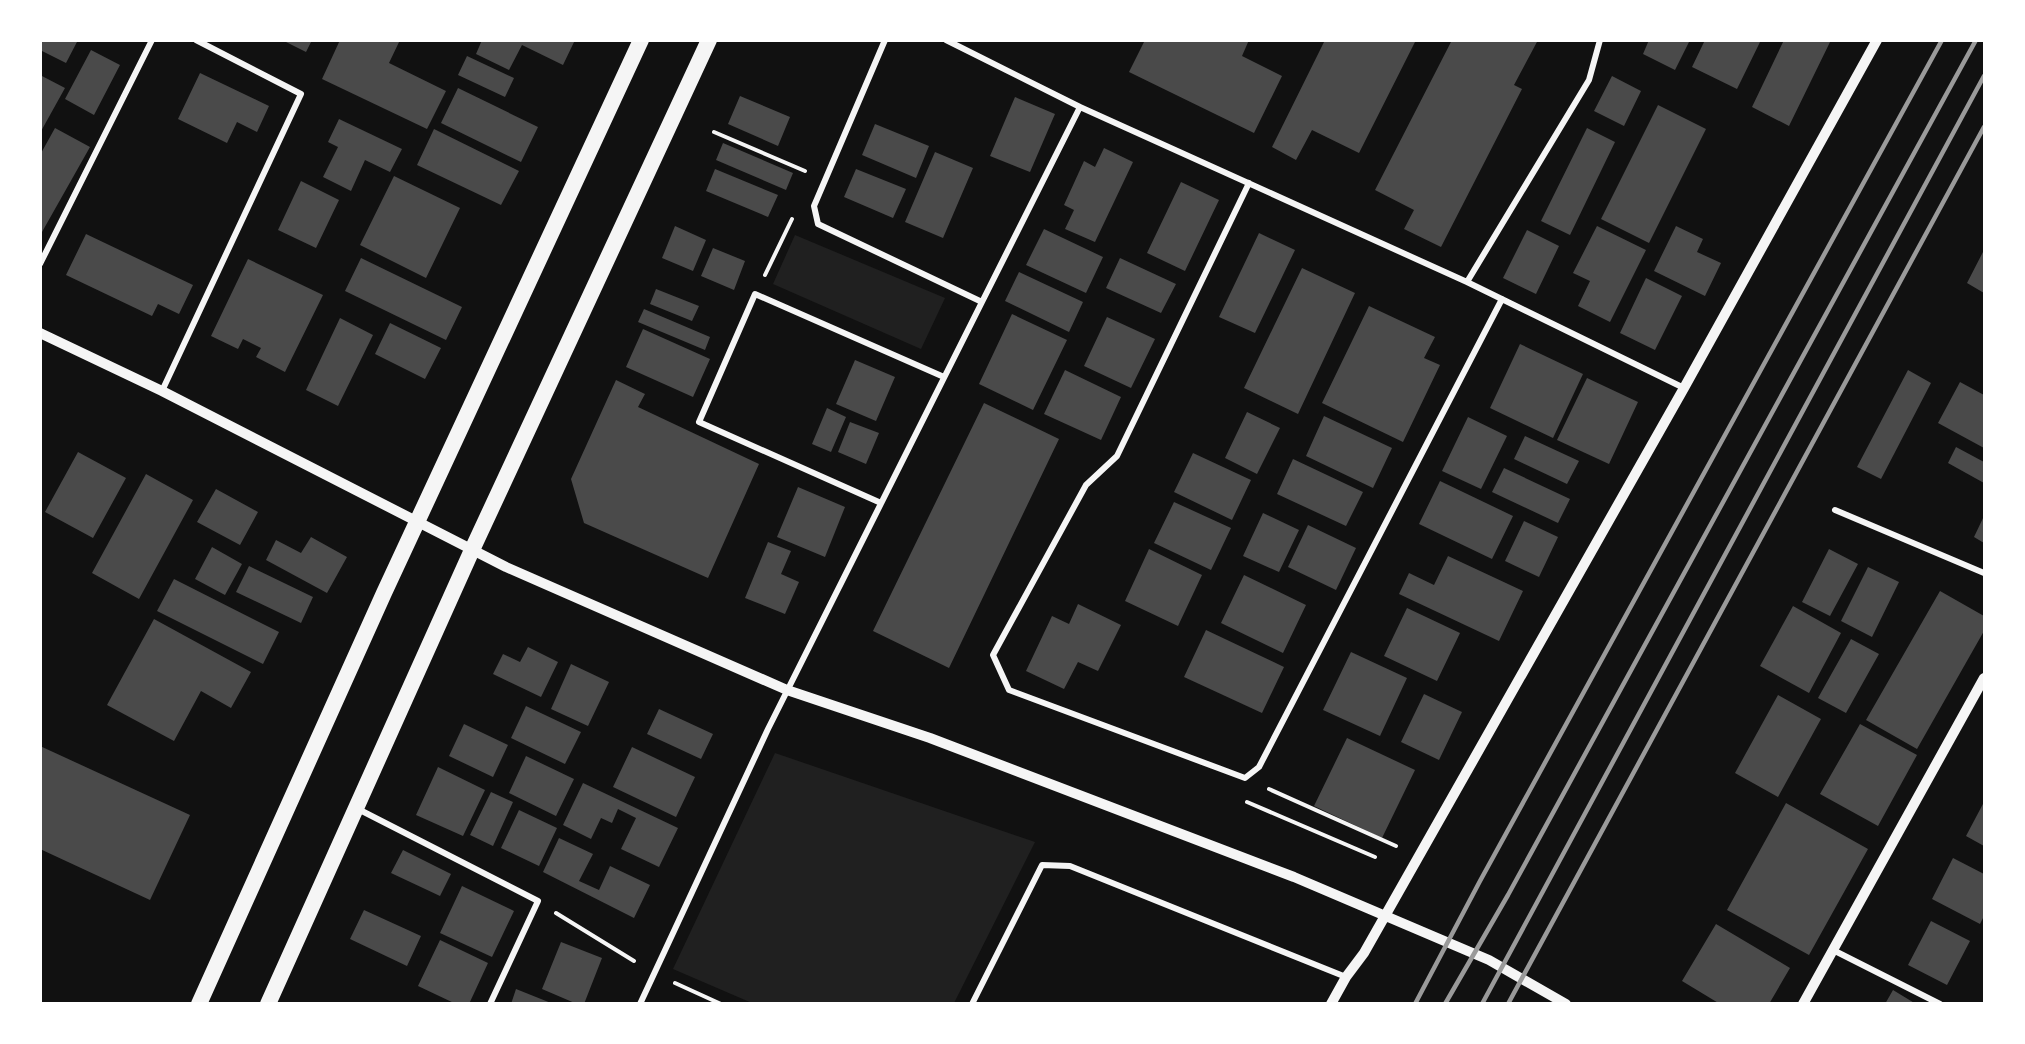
<svg xmlns="http://www.w3.org/2000/svg" width="2025" height="1044" font-family="Rubik,sans-serif">
<style>
.green{fill:#202020}
.building{fill:#4a4a4a}
.lines{fill:none;stroke-linecap:round;stroke-linejoin:round}
.path{stroke:#f5f5f5;stroke-width:4}
.minor{stroke:#f5f5f5;stroke-width:6}
.tertiary{stroke:#f5f5f5;stroke-width:10}
.trunk{stroke:#f5f5f5;stroke-width:16}
.rail{stroke:#9a9a9a;stroke-width:4.5}
</style>
<rect width="100%" height="100%" fill="#111"/>
<!-- green -->
<path class="green" d="M795 235 945 298 921 349 773 284Z
M775 753 1035 842 954 1003H752L673 969Z"/>
<!-- building -->
<path class="building" d="M40 40H78L66 63 40 50Z
M282 40H312L306 52Z
M340 40H400L389 63 446 91 427 129 322 79Z
M482 40H575L563 65 522 45 509 70 476 54Z
M1145 40H1249L1242 56 1282 76 1254 133 1129 72Z
M1325 40H1416L1359 153 1312 130 1296 160 1272 147Z
M1452 40H1538L1514 85 1522 89 1441 247 1404 229 1414 210 1375 190Z
M1649 40H1690L1675 70 1643 54Z
M1705 40H1761L1737 89 1692 67Z
M1784 40H1831L1789 126 1752 107Z
M91 50 120 65 94 115 65 99Z
M467 56 514 78 505 97 458 75Z
M200 73 269 106 257 132 237 122 227 143 178 119Z
M40 75 65 88 40 133Z
M1612 76 1641 91 1624 126 1594 111Z
M458 88 538 127 521 162 441 123Z
M740 96 790 117 778 146 728 124Z
M1015 97 1055 114 1030 172 990 156Z
M1658 105 1706 129 1649 243 1601 219Z
M339 119 402 149 390 172 365 160 351 191 323 177 338 147 328 142Z
M875 124 929 146 916 178 862 155Z
M55 128 90 147 42 232 40 155Z
M1587 128 1615 142 1570 235 1541 221Z
M434 129 519 171 501 205 417 165Z
M723 143 793 173 786 190 716 160Z
M1104 148 1133 162 1095 242 1065 229 1074 210 1064 205 1084 161 1095 167Z
M935 152 973 168 943 238 905 222Z
M715 169 778 195 768 217 706 191Z
M856 169 906 189 893 218 844 197Z
M394 176 460 208 426 278 360 245Z
M301 181 339 200 316 248 278 230Z
M1181 182 1219 200 1185 271 1147 253Z
M675 226 706 240 693 271 662 258Z
M1597 226 1646 250 1610 322 1578 306 1590 281 1573 273Z
M1676 226 1703 239 1697 252 1721 263 1705 296 1654 271Z
M1044 229 1103 257 1086 293 1026 265Z
M1527 230 1559 246 1536 294 1503 278Z
M1259 233 1295 250 1255 333 1219 317Z
M86 234 193 285 179 314 158 304 152 316 66 275Z
M713 248 745 261 734 290 701 276Z
M1984 250V293L1967 283Z
M361 258 462 307 446 340 345 291Z
M1120 258 1176 284 1161 313 1106 288Z
M248 259 323 295 285 372 256 357 261 348 243 339 238 349 211 336Z
M1302 268 1355 293 1298 414 1244 388Z
M1019 272 1083 302 1069 332 1005 301Z
M1646 278 1682 296 1655 350 1620 333Z
M656 289 699 306 692 321 650 304Z
M1369 306 1435 337 1424 358 1440 365 1403 442 1322 403Z
M644 309 710 337 705 350 638 322Z
M1012 314 1067 340 1033 410 979 384Z
M1107 317 1155 339 1131 388 1084 366Z
M340 318 373 335 338 406 306 390Z
M390 323 441 348 425 379 375 354Z
M643 329 710 359 693 397 626 367Z
M1520 344 1583 374 1553 438 1490 408Z
M855 360 895 377 876 421 836 404Z
M1065 370 1121 397 1101 440 1044 414Z
M1908 370 1931 383 1881 479 1857 467Z
M1587 378 1638 402 1609 464 1557 440Z
M616 380 645 394 638 407 759 464 708 578 584 523 571 479Z
M1960 382 1984 395V448L1938 423Z
M984 403 1059 439 949 668 873 631Z
M827 408 846 417 831 452 812 444Z
M1247 412 1280 428 1257 474 1225 458Z
M1324 416 1392 448 1373 488 1306 456Z
M1468 417 1507 436 1481 489 1442 471Z
M850 422 879 433 866 464 838 452Z
M1525 436 1579 461 1567 484 1514 459Z
M1956 447 1984 462V483L1948 463Z
M78 452 126 478 93 538 45 512Z
M1193 453 1251 480 1232 520 1174 492Z
M1293 459 1363 492 1346 526 1277 494Z
M1504 468 1570 499 1558 523 1492 492Z
M146 474 193 500 139 599 92 573Z
M1440 481 1513 516 1492 559 1419 524Z
M798 487 845 507 825 557 777 537Z
M216 489 258 512 240 545 197 522Z
M1174 502 1231 528 1211 570 1154 543Z
M1263 513 1299 530 1279 572 1243 556Z
M1984 516V543L1974 537Z
M1524 521 1558 537 1539 577 1505 561Z
M1308 525 1356 548 1336 590 1288 567Z
M311 537 347 557 327 593 266 560 276 540 301 553Z
M768 542 791 551 781 574 799 582 785 614 745 598Z
M212 547 242 564 225 595 195 579Z
M1149 549 1202 575 1178 626 1125 601Z
M1829 549 1858 564 1830 616 1802 602Z
M1448 556 1523 591 1499 641 1399 594 1409 573 1434 585Z
M249 566 313 597 301 623 236 592Z
M1868 567 1899 582 1872 637 1841 621Z
M1244 575 1306 605 1283 653 1221 623Z
M174 579 279 632 263 664 157 611Z
M1940 591 1984 616V631L1917 749 1866 720Z
M1078 604 1121 625 1098 671 1078 662 1064 689 1026 671 1052 616 1069 624Z
M1793 606 1841 633 1809 693 1760 666Z
M1407 608 1460 633 1437 681 1384 656Z
M154 619 251 672 231 708 201 691 174 741 107 705Z
M1206 630 1284 667 1262 713 1184 677Z
M1851 639 1879 654 1846 713 1818 698Z
M528 647 558 662 541 697 493 674 503 654 520 662Z
M1351 652 1407 678 1380 736 1323 710Z
M571 664 609 682 588 726 551 709Z
M1424 694 1462 712 1439 760 1401 742Z
M1778 695 1821 719 1778 797 1735 773Z
M526 706 581 732 565 764 511 738Z
M659 709 713 734 701 759 647 734Z
M464 724 508 745 493 777 449 756Z
M1860 724 1917 755 1878 826 1820 794Z
M1347 738 1415 770 1382 838 1314 806Z
M40 746 190 815 150 900 40 849Z
M632 747 695 777 676 817 613 787Z
M526 756 574 779 556 816 509 793Z
M438 767 485 790 463 836 416 815Z
M583 783 678 828 659 867 621 849 636 818 618 809 612 823 601 818 591 839 563 825Z
M491 792 513 802 493 846 470 835Z
M1984 802V846L1966 836Z
M1786 803 1868 849 1809 955 1727 910Z
M519 810 557 828 539 866 501 848Z
M559 838 593 854 579 881 599 890 610 866 650 885 634 918 543 872Z
M403 850 451 874 440 896 391 873Z
M1953 858 1984 874V916L1980 924 1932 899Z
M462 886 514 911 492 957 440 933Z
M364 910 421 936 407 966 350 939Z
M1931 921 1970 941 1947 985 1908 965Z
M1716 924 1790 968 1769 1004H1720L1682 981Z
M440 940 488 963 469 1004H456L418 986Z
M561 942 602 958 584 1004H577L542 989Z
M516 989 551 1003V1004H511Z
M1893 990 1916 1004H1885Z"/>
<g class="lines">
<!-- path -->
<path class="path" d="M714 132 805 171
M765 275 792 219
M1269 789 1396 846
M1247 802 1375 857
M556 913 634 961
M675 983 721 1004"/>
<!-- minor -->
<path class="minor" d="M946 40 1080 107 1467 282 1684 388
M1249 183 1117 456 1086 485 993 655 1009 690 1245 778 1259 767 1502 299
M40 264 152 40
M1467 282 1589 80 1600 40
M982 302 1080 107
M162 391 301 94 196 40
M881 503 699 422 755 294 944 377
M1835 510 1984 573
M358 809 538 901 490 1004
M1833 950 1940 1004
M640 1004 768 729 982 302 818 224 814 206 885 40
M972 1004 1042 865 1070 866 1346 977"/>
<!-- tertiary -->
<path class="tertiary" d="M40 333 162 391 506 567 787 690 930 738 1294 877 1489 960 1566 1004
M1331 1004 1346 977 1364 953 1684 388 1877 40
M1803 1004 1984 678"/>
<!-- trunk -->
<path class="trunk" d="M199 1004 384 593 641 40
M268 1004 472 550 709 40"/>
<!-- rail -->
<path class="rail" d="M1415 1004 1480 881 1942 40
M1445 1004 1508 895 1976 40
M1482 1004 1984 76
M1508 1004 1984 127"/>
</g>
<!-- border -->
<rect width="2025" height="1044" fill="none" stroke="#ffffff" stroke-width="84"/>
</svg>
